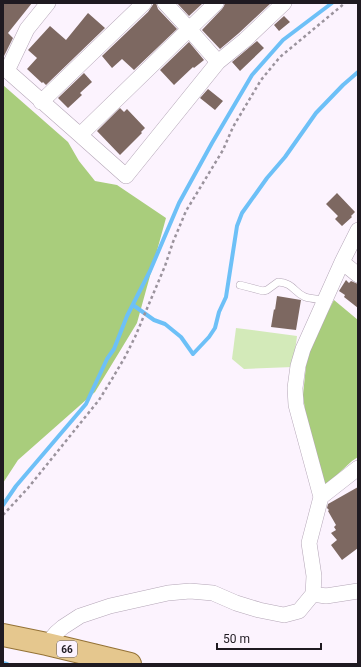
<svg xmlns="http://www.w3.org/2000/svg" width="361" height="667" font-family="Roboto,sans-serif">
<style>
.green{fill:#d3eab9}
.forest{fill:#a9cd7c}
.lines{fill:none;stroke-linecap:round;stroke-linejoin:round}
.stream{stroke:#6dc0f7;stroke-width:4}
.building{fill:#7d6861}
.lane-casing{stroke:#b4a6b7;stroke-width:8}
.street-casing{stroke:#b4a6b7;stroke-width:16}
.primary-casing{stroke:#947236;stroke-width:24}
.path{stroke:#9b939d;stroke-width:2.5;stroke-dasharray:3 3;stroke-linecap:butt}
.lane{stroke:#fff;stroke-width:7}
.street{stroke:#fff;stroke-width:15}
.primary{stroke:#e5c78e;stroke-width:22}
.labels{text-anchor:middle;dominant-baseline:central;stroke-width:3.5;stroke-linejoin:round;paint-order:stroke}
.shield{fill:#fcf3fe;stroke:#615b63;stroke-width:1}
.shield-label{font-size:10px;font-weight:bold;fill:#1f1a21}
</style>
<rect width="100%" height="100%" fill="#fcf3fe"/>
<!-- green -->
<path class="green" d="M236 328 297 336 293 367 244 369 232 359Z"/>
<!-- forest -->
<path class="forest" d="M3 85 68 142 79 161 95 181 117 185 166 218 137 323 95 392 18 460 3 483Z
M334 300 358 320V457L352 461 326 485 320 475 307 426 303 395 307 356 324 319Z"/>
<g class="lines">
<!-- stream -->
<path class="stream" d="M133 305 154 320 165 324 181 337 193 354 209 337 215 328 219 312 226 297 237 226 242 213 267 178 285 157 316 113 343 85 358 72
M3 505 16 486 86 404 107 359 114 349 127 316 150 271 179 203 212 143 252 75 283 40 332 3
M3 663 7 664"/>
</g>
<!-- building -->
<path class="building" d="M3 3H32L8 33 13 38 3 58Z
M154 3H156L158 9 177 29 134 70 122 59 112 68 102 56 148 12Z
M177 3H203L189 16Z
M225 3H271L239 33 220 49 202 30 222 9 224 6Z
M88 13 105 28 46 85 43 82 42 83 27 69 37 58 28 50 50 26 66 40Z
M284 16 290 22 279 31 274 25Z
M257 41 264 48 240 71 232 62Z
M189 42 204 60 194 68 193 67 174 85 160 70Z
M84 73 92 82 80 93 82 95 68 108 58 98Z
M208 89 223 101 215 110 200 98Z
M120 108 124 112 127 109 145 128 141 132 142 133 120 155 97 131Z
M337 193 355 212 351 216 352 217 342 226 335 219 338 216 326 204Z
M346 280 349 283 351 281 358 284V308L344 297 345 295 339 291Z
M277 296 301 300 296 330 271 327 274 309 275 310Z
M358 487V548L342 560 331 545 337 540 331 533 336 530 334 527 336 525 328 511 329 510 327 508 328 504Z"/>
<g class="lines">
<!-- lane casing -->
<g class="lane-casing">
<path id="lane" d="M240 285 263 291 267 290 278 282C294 283 293 292 305 297 311 299 318 299 324 300"/>
</g>
<!-- street casing -->
<g class="street-casing">
<path id="street" d="M165 3 189 29 218 62
M3 67 80 135 216 3
M7 71 27 29 48 3
M41 102 144 3
M80 135 126 176 218 62 245 40 284 3
M342 262 358 275
M321 497 358 468
M313 594 326 596 358 591
M47 644 56 633 63 627 80 616 110 606 168 593 190 591 213 593 236 603 259 610 284 615 299 611 313 594 314 576 309 543 321 497 296 405 295 388 298 366 303 349 342 262 358 230"/>
</g>
<!-- primary casing -->
<g class="primary-casing">
<path id="primary" d="M3 635 47 644 130 664"/>
</g>
<!-- path -->
<path class="path" d="M3 515 28 488 99 400 112 379 125 357 135 337 165 266 173 242 186 211 223 150 233 127 261 80 280 57 345 3"/>
<!-- lane -->
<use href="#lane" class="lane"/>
<!-- street -->
<use href="#street" class="street"/>
<!-- primary -->
<use href="#primary" class="primary"/>
</g>
<g class="labels">
<!-- shield labels -->
<rect class="shield" x="57" y="641" width="20" height="16" rx="3"/>
<g class="shield-label">
<text x="67" y="649">66</text>
</g>
</g>
<!-- border -->
<rect width="361" height="667" fill="none" stroke="#1f1a21" stroke-width="8"/>
<!-- scale -->
<path d="M217 643v6h104v-6" fill="none" stroke="#1f1a21" stroke-width="2"/>
<text x="223" y="643" font-size="12" fill="#1f1a21" stroke="#fcf3fe" stroke-width="3" paint-order="stroke">50 m</text>
</svg>
